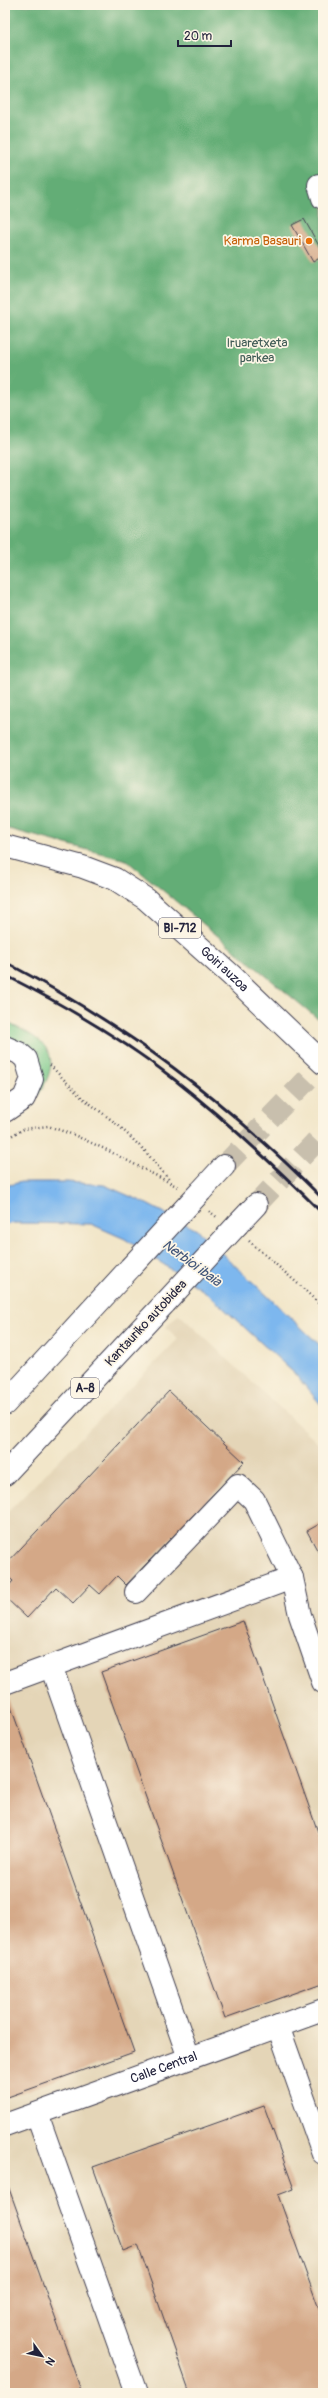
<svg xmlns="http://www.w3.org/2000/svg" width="328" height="2398" font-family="Pangolin,sans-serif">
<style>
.built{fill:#e4d5b7}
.green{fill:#7ac98a;stroke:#4e7662}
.forest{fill:#63ad76;stroke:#426858}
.water{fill:#7db7ee;stroke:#506c94}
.building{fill:#d4a887}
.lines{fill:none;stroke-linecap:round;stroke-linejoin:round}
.highway-tunnel{stroke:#c8bfad;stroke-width:22;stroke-dasharray:22 11;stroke-linecap:butt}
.minor-casing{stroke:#413f50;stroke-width:24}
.major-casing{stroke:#413f50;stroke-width:24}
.highway-casing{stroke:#413f50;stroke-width:24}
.path{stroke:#413f50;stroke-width:2.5;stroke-dasharray:1 3;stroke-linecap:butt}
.minor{stroke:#fff;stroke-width:22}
.major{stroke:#fff;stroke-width:22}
.highway{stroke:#fff;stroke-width:22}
.rail{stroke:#22223b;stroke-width:3}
.highway-bridge-casing{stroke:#413f50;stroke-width:24;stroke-linecap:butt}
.highway-bridge{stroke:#fff;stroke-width:22}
.food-dot{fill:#e8710a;stroke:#fcf5e5;stroke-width:1.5}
.labels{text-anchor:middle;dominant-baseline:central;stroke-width:3.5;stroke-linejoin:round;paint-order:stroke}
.shield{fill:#fcf5e5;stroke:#63616e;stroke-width:1}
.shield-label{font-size:12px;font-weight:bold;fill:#22223b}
.food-label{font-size:13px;fill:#c56008;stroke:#fcf5e5;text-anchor:end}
.park-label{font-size:13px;fill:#415c57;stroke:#fcf5e5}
.street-label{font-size:13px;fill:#22223b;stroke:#fcf5e5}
.water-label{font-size:14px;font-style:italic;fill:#42567a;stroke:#fcf5e5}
</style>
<rect width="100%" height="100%" fill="#fcf5e5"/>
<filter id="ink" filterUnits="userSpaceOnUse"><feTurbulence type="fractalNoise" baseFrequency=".025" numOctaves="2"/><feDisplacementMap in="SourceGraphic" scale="8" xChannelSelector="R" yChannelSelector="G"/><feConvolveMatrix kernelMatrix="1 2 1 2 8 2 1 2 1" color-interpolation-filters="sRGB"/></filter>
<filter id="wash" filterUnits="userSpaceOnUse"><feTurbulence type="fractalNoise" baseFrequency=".012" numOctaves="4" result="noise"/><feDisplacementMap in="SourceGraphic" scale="16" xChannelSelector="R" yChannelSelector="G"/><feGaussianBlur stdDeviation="0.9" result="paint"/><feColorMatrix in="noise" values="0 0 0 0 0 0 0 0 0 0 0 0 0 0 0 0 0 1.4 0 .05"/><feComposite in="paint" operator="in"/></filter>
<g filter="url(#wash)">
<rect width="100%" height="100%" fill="#f2e6c9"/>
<!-- built -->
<path class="built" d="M179 1314 323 1448V2393H5V1515L178 1339 166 1327Z"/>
<!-- green -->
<path class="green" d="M5 1022C52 1042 66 1058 32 1104L34 1091 5 1041Z"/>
<!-- forest -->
<path class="forest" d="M5 5H323V1023L126 860 5 828Z"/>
<!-- water -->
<path class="water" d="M21 1182H67L104 1185 141 1201 197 1230 323 1348V1407L294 1373 207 1293 125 1239 91 1224 14 1223 5 1225V1186Z"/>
<g id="blocks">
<!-- building -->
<path class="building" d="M304 219 323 253V256L313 262 292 225Z
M169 1391 244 1462 126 1585 117 1576 100 1594 90 1585 73 1603 56 1587 27 1618 5 1597V1590L13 1581 5 1574V1565Z
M323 1522V1561L307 1531Z
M243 1621 323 1846V1983L225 2018 101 1672Z
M7 1696 134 2052 5 2098V1697Z
M264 2106 294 2189 278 2195 323 2320V2393H190L138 2245 123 2251 93 2167Z
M5 2183H7L82 2393H5Z"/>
</g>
</g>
<g filter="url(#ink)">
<use href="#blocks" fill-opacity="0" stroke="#413f50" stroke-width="1"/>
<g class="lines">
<!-- highway-tunnel -->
<path class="highway-tunnel" d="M224 1166 323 1063
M256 1205 323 1134"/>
<!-- minor casing -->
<g class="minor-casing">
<g id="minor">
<path d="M319 185 323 198"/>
<path d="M5 1047 19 1053 26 1059 32 1079 24 1098 5 1111"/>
<path d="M136 1592 238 1485 254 1500 292 1578 300 1615 323 1682"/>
<path d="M51 1666 189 2058"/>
<path d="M5 1683 292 1578"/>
<path d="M278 2026 323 2153"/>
<path d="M37 2114 136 2393"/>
<path id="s1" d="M5 2125 323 2010"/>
</g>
</g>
<!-- major casing -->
<g class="major-casing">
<g id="major">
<path id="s2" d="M5 846 83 867 115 879 146 899 231 975 323 1063"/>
</g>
</g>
<!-- highway casing -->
<g class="highway-casing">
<path id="highway" d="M201 1191 224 1166
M238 1224 256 1205
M5 1404 130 1268
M5 1474 165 1303"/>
</g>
<!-- path -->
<path class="path" d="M50 1065 80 1096 118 1125 145 1151 171 1182
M5 1139 24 1129 48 1126 74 1135 107 1150 178 1187
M209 1211 218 1218
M249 1241 304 1289 323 1308"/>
<!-- minor -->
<use href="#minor" class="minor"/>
<!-- major -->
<use href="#major" class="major"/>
<!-- highway -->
<use href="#highway" class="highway"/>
<!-- rail -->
<path class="rail" d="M5 962C128 1027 225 1100 323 1199
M5 975C64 1005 123 1039 175 1080 227 1121 276 1167 323 1214"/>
<!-- highway-bridge casing -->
<g class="highway-bridge-casing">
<path id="highway-bridge" d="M130 1268 201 1191
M165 1303 238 1224"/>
</g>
<!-- highway-bridge -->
<use href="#highway-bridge" class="highway-bridge"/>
</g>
</g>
<!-- markers -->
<circle class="food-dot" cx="309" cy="241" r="4"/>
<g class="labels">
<!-- shield labels -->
<g class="shield">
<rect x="159" y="918" width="42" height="20" rx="3"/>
<rect x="71" y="1378" width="28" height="20" rx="3"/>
</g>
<g class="shield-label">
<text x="180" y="928">BI-712</text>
<text x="85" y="1388">A-8</text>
</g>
<!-- food labels -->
<g class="food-label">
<text x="301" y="241">Karma Basauri</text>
</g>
<!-- park labels -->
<g class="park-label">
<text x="257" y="343">Iruaretxeta<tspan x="257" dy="15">parkea</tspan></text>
</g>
<!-- street labels -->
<g class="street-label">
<text stroke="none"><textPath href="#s2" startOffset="257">Goiri auzoa</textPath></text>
<text transform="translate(146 1323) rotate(-47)">Kantauriko autobidea</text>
<text stroke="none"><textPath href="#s1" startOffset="169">Calle Central</textPath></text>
</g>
<!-- water labels -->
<g class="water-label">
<text transform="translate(192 1263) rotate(36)">Nerbioi ibaia</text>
</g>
</g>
<!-- margin -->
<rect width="328" height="2398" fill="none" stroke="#fcf5e5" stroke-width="20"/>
<!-- north arrow -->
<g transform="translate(42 2356) rotate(123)" stroke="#fcf5e5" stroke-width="3" paint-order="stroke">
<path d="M0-3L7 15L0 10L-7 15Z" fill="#22223b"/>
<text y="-6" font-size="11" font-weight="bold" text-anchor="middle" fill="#22223b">N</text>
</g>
<!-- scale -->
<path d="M178 40v6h53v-6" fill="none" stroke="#22223b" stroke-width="2"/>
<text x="184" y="40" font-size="12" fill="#22223b" stroke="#fcf5e5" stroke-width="3" paint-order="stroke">20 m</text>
</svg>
